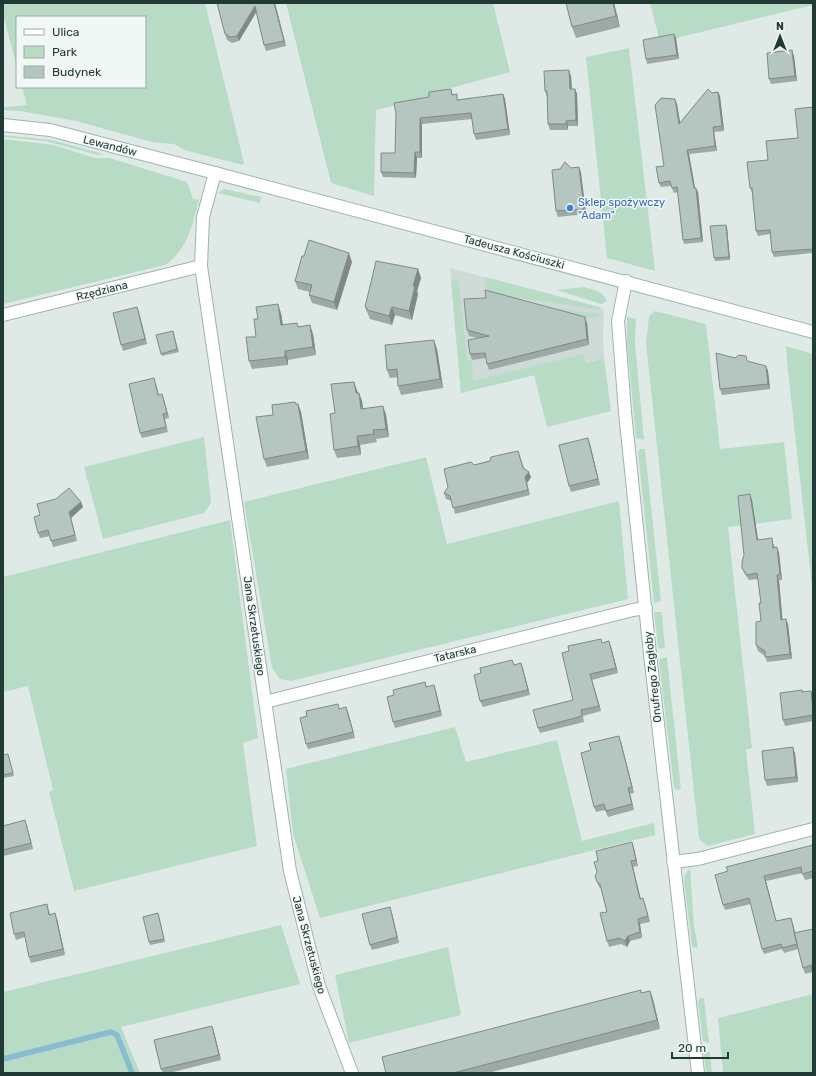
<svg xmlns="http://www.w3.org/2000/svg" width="816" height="1076" font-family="Rubik,sans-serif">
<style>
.built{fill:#cedad6}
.green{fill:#b8dbc6}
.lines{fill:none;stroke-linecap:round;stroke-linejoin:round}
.stream{stroke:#88bccf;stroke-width:5.5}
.street-casing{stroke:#a2b2ae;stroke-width:14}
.secondary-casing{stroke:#9fb6b0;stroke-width:14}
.street{stroke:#fff;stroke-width:12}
.secondary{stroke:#fff;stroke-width:12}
.wall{fill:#9ca9a5}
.shaded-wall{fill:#7f8a86}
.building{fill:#b5c5c0;stroke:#7f8a86}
.shop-dot{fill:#3f7fe0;stroke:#f0f7f4;stroke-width:1.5}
.labels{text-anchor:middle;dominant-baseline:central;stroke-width:3;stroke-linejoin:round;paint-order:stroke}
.street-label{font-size:11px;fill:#213a36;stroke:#f0f7f4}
.shop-label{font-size:11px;fill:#366cbe;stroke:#f0f7f4;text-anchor:start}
</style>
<rect width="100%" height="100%" fill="#dfeae7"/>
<!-- built -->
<path class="built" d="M450 268 599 307 604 311 603 334 604 358 461 393Z"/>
<!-- green -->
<path class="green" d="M3 3H205L244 163 243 165 184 150 174 144 152 142 76 121 20 111 3 110V107L27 105 22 87H145V17H17V67L3 15Z
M286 3H493L510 72 429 94V97L376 110 374 196 331 183Z
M650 3H813V5L660 42Z
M629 48 655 271 607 258 586 57Z
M3 135 51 140 104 154 98 155 45 141 3 137Z
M3 139 54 145 95 158H110L187 182 193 199 199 200C192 226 188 249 165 265L3 304Z
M224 189 261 197 260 203 218 193Z
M485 277 599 307 603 310 507 296 487 291Z
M451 280H457L460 289 467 360H472L473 381 583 354 586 363 604 358 611 411 547 427 534 375 461 393Z
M584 287C593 290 604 291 607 301L601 304 557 290Z
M542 306 604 315 588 318Z
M655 311 706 324 720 449 784 442 792 519 728 527 752 748 746 750 755 834 708 846 699 839 646 343 649 316Z
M627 317 636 319 635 343 644 440 636 438 627 342Z
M786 346 813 354V596L787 362Z
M204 437 211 503 204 513 103 539 84 467Z
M640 449H645L661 601 654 603 638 452Z
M426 457 447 544 619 501 628 599 291 681 280 679 272 668 244 502Z
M230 520 258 738 243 743 257 846 74 891 49 792 53 790 28 686 3 692V577Z
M654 612H661L662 614 665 648 660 649 658 647Z
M661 658H667L681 789 676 790 674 787 659 661Z
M455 727 466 762 557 740 582 841 654 823 655 835 320 918 293 834 286 769Z
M690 868 694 925 698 947 695 948 692 946 684 881 685 875Z
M281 925 300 984 121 1027 140 1073H3V992Z
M448 947 461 1015 349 1043 335 975Z
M813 994V1073H723L718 1018Z
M700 998H704L709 1043 703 1041 698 1001Z
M706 1052H710L712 1073H706L704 1055Z"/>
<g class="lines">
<!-- stream -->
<path class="stream" d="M3 1059 111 1032 117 1035 132 1073"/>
<!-- street casing -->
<g class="street-casing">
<path id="street" d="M215 173 203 217 201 266 290 871 319 986 352 1073
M626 281 618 321 625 412 650 654 698 1073
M3 315 201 266
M265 702 633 610 646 608
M673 862 698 859 813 829"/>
</g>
<!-- secondary casing -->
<g class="secondary-casing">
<path id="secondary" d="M3 125 50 130 215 173 813 332"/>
</g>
<!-- street -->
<use href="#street" class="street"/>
<!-- secondary -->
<use href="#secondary" class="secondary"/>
</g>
<!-- wall -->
<path class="wall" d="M217 3H275L286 46 266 51 264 45 256 12 239 41 232 43 227 40 225 34Z
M566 3H614L620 27 576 38 572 27Z
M674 34 676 38 679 59 647 64 646 59Z
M794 56 797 81 771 84 769 79Z
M571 76 572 89H575L577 94 578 126H568V130H550L548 124V97H547L545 91Z
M451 89 453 95 459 100 503 94 505 99 510 135 476 140 474 134 472 119 422 124V158H417L416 178 383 177 381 172 395 153 429 97Z
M718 92 720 96 724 131 714 132 717 151 689 154 695 188 698 192 703 242 684 244 683 240 678 192 674 193 671 186 661 187 659 183 664 166 677 104 680 123 712 93Z
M813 107V253L774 257 772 252 770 234 758 236 756 231 752 193 750 188 768 160 798 138Z
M579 167 581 173 586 214 558 217 556 211 571 168Z
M726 225 727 227 730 260 715 261 714 258Z
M304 256 352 262 337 310 312 303 309 295 310 292 298 289 295 281Z
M418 269 421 278 417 291 418 294 412 320 395 315 392 325 370 319 365 307Z
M137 307 147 344 123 351 121 345Z
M281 313 283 325 299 327 310 325 313 334 316 355 288 360V365L252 369 249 361 256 337 258 319Z
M587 323 589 345 489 370 487 364 486 358 472 360 470 354 478 338 469 336 467 330Z
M173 331 179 352 162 356 161 354Z
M437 349 443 388 401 395 398 386V377L390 378 387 370Z
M747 361 766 366 768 371 770 389 722 395 720 389Z
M156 383 159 395 164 400 169 418 165 419 168 432 142 438 140 433Z
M357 390 358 393H359L362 401 363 409 383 406 386 415 389 437 376 439 377 442 360 445 361 455 337 458 334 450 335 413Z
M296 404H298L301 412 309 459 267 467 264 459 273 415Z
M590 444 600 485 571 492 569 486Z
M518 451 524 468 531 477 527 483 530 495 455 514 452 501 446 499 444 493 474 465 490 461Z
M750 494 752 500 758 540 774 544 775 548 777 547 779 553 782 580H779L782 619 788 624 792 659 767 662 765 656 758 651 756 645 761 621V603L758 579 749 580 744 573 742 568 744 555Z
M81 502 83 507 71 518 77 541 53 547 50 536 40 538 38 533Z
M601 639 602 643 611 647 618 673 592 680 601 711 583 716 584 722 540 733 538 728 573 700 569 651Z
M512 660 514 665 521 663 523 669 530 695 483 707 480 701 481 673Z
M425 682 427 687 436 691 442 716 395 728 393 722 394 695Z
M802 690 803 692 813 696V721L785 726 783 720Z
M340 708 348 712 355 738 308 749 306 744Z
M621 742 634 793 630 794 634 810 608 817 605 810 596 812 594 807Z
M795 753 798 782 767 786 765 780Z
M3 755 9 757 14 776 3 778Z
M3 826H27L33 849 3 856Z
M632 842 638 866 633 867 641 899 645 904 650 922 640 924 642 938 630 941 627 947 621 944 609 947 607 941V912L601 889 599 887 597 882 598 861Z
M813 845V878L805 880 802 873 766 881 776 921 791 918 795 933 813 929V972L805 974 803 968 798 949 784 953 782 949 764 954 762 949 751 904 725 910 723 905 728 871Z
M47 904 50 914 57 919 65 955 31 963 29 957 25 937 16 940 14 934Z
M390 907 399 943 372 950 370 945Z
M158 913 165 942 150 945 149 942Z
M650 991 653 999 660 1029 488 1073H386Z
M212 1026 214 1032 221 1060 169 1073H163L161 1069Z"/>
<!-- shaded-wall -->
<path class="shaded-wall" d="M274 3H275L286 46 284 41Z
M613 3H614L620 27 616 16Z
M255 6 257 11 239 41 237 36Z
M674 34 676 38 679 59 677 55Z
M792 50 794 56 797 81 795 76Z
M569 70 571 76 572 94 570 89Z
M575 89 577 94 578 126 576 120Z
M718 92 720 96 724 131 722 126Z
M503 94 505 99 510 135 508 129Z
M675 99 677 104 681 128 679 124Z
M420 118 422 124V158L420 152Z
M566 121 568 126V130L566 124Z
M713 127 714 132 717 151 715 146Z
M687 150 689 154 696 193 694 188Z
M415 152 417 158 416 178 414 173Z
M579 167 581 173 586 214 584 209Z
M696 188 698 192 703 242 701 238Z
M726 225 727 227 730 260 729 257Z
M349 253 352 262 337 310 334 302Z
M418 269 421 278 417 291 418 294 412 320 409 311 413 286Z
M278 304 281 313 284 333 281 325Z
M137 307 139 312 147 344 145 339Z
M392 307 395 315 392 325 389 316Z
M585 317 587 323 589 345 587 339Z
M310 325 313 334 316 355 313 347Z
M434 340 437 349 443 388 440 379Z
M285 351 288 360V365L285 357Z
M766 366 768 371 770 389 768 384Z
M354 382 357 390 359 402 356 393Z
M359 393 362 401 364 417 361 409Z
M162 394 164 400 169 418 167 413Z
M298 404 301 412 309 459 306 451Z
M383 406 386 415 389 437 386 429Z
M357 436 360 445 361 455 358 446Z
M588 438 590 444 600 485 598 479Z
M529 472 531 477 527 483 530 495 525 477Z
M750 494 752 500 759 545 757 540Z
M81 502 83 507 71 518 77 541 69 512Z
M777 547 779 553 782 580 780 574Z
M777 575 779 580 783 625 781 620Z
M786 619 788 624 792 659 790 654Z
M609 641 611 647 618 673 616 668Z
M521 663 523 669 530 695 528 690Z
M590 674 592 680 601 711 599 706Z
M434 685 436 691 442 716 440 711Z
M811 691 813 696V708Z
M346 707 348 712 355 738 353 732Z
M619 736 621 742 634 793 632 787Z
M793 747 795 753 798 782 796 777Z
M628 788 630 794 634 810 632 804Z
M25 820 27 826 33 849 31 843Z
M632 842 634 848 638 866 636 860Z
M631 861 633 867 642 905 640 899Z
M764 876 766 881 778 927 776 921Z
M643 898 645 904 650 922 648 916Z
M390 907 392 913 399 943 397 937Z
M55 913 57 919 65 955 63 949Z
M791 918 793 924 799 949 797 944Z
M638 919 640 924 642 938 640 932Z
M628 936 630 941 627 947 625 941Z
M650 991 653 999 660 1029 657 1020Z
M212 1026 214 1032 221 1060 219 1055Z"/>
<!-- building -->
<path class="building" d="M217 3H274L284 41 264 45 255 6 237 36 230 37 225 34Z
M566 3H613L616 16 572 27Z
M674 34 677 55 646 59 643 40Z
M792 50 795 76 769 79 767 53Z
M569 70 570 89H575L576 120 566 121V124H548L547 91H545L544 71Z
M451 89 452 95 457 94V100L503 94 508 129 474 134 471 113 420 118V152H415L414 173 381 172V153H395L396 114 394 103 429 97V92Z
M708 89 712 93 718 92 722 126 713 127 715 146 687 150 694 188H696L701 238 683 240 677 187 672 188 670 181 659 183 656 167 664 166 655 105 661 98 675 99 679 124Z
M813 107V249L772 252 770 230 756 231 752 188H750L747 162 768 160 766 141 798 138 795 109Z
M565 162 571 168 579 167 584 209 556 211 552 170 560 169Z
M726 225 729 257 714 258 710 226Z
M309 240 349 253 334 302 309 295 312 285 295 281 302 256H304Z
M376 261 418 269 413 286H415L409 311 392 307 389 316 367 310V308L365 307Z
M485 290 585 317 587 339 487 364 485 353 470 354 468 340 489 336 467 330 464 299 486 298Z
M278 304 281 325 297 323 298 327 310 325 313 347 285 351V357L249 361 246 337H256L254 319H258L256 307Z
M137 307 145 339 121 345 113 313Z
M173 331 177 349 161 354 156 335Z
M434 340 440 379 398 386 397 369 387 370 385 345Z
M716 353 735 358 739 355 746 356 747 361 766 366 768 384 720 389Z
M154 378 158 395 162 394 167 413 163 414 166 427 140 433 129 384Z
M354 382 356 393H359L361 409 383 406 386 429 373 430 374 434 357 436 358 446 334 450 330 414 335 413 331 384Z
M295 402 296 404H298L306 451 264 459 256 417 273 415 272 405Z
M588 438 598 479 569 486 559 445Z
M518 451 523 468 529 472 525 477 528 490 453 508 450 496 444 493 448 487 444 469 471 462 474 465 490 461 491 457Z
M69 488 81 502 69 512 75 535 51 541 48 530 38 533 34 517 40 515 37 504 56 499Z
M750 494 757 540 772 538 773 548 777 547 780 574 777 575 781 620 786 619 790 654 765 657V651L756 645V622L761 621 759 603H761L757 573 747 575 742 568V562L744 555 738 496Z
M601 639 602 643 609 641 616 668 590 674 599 706 581 710 582 716 538 728 533 710 573 700 562 653 569 651 568 646Z
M512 660 514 665 521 663 528 690 480 701 474 675 481 673 480 668Z
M425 682 426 687 434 685 440 711 393 722 387 697 394 695 393 690Z
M802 690V692L811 691 813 708V715L783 720 780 693Z
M338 704 339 709 346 707 353 732 306 744 300 718 307 716 306 711Z
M619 736 632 787 628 788 632 804 606 811 604 804 594 807 581 753 591 750 589 743Z
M793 747 796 777 765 780 762 751Z
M8 754 13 773 3 775V755Z
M25 820 31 843 3 850V826Z
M632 842 636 860 631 861 640 899 643 898 648 916 638 919 640 932 628 936 625 941 619 938 607 941 600 913 607 912 600 884 597 882 595 876 597 872 594 862 598 861 596 851Z
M813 845V871L802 874 801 867 764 876 776 921 791 918 797 944 782 948 781 944 762 949 749 898 723 905 715 875 728 871 726 867Z
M47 904 49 915 55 913 63 949 29 957 24 932 14 934 10 913Z
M390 907 397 937 370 945 362 914Z
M158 913 164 939 149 942 143 917Z
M813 929V973L811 965 803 968 794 933Z
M641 990V993L650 991 657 1020 453 1073H386L382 1057Z
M212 1026 219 1055 161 1069 154 1040Z"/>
<!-- markers -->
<circle class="shop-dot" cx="570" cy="208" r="4"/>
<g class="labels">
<!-- street labels -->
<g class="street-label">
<text transform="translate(110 146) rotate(14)">Lewandów</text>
<text transform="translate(514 252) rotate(15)">Tadeusza Kościuszki</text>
<text transform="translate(102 291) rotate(-14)">Rzędziana</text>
<text transform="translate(254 626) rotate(82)">Jana Skrzetuskiego</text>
<text transform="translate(455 654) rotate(-14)">Tatarska</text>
<text transform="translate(653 677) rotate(-96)">Onufrego Zagłoby</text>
<text transform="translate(309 945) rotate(75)">Jana Skrzetuskiego</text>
</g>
<!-- shop labels -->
<g class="shop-label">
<text x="578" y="202">Sklep spożywczy<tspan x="578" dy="13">"Adam"</tspan></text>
</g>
</g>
<!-- border -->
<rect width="816" height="1076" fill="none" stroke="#213a36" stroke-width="8"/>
<!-- legend -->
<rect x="16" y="16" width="130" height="72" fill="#f0f7f4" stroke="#9daba8"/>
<rect x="24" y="29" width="20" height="6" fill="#ffffff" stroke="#9daba8"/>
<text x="52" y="36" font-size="12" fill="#213a36">Ulica</text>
<rect x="24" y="46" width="20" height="12" fill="#b8dbc6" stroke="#9daba8"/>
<text x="52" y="56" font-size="12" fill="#213a36">Park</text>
<rect x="24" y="66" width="20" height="12" fill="#b5c5c0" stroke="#9daba8"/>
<text x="52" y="76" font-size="12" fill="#213a36">Budynek</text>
<!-- north arrow -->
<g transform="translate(780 36)" stroke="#f0f7f4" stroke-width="3" paint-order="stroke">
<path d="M0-3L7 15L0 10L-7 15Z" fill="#213a36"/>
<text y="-6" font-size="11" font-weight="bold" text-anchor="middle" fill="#213a36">N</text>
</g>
<!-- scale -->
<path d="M672 1052v6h56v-6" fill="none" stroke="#213a36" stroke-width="2"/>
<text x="678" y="1052" font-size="12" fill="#213a36" stroke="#f0f7f4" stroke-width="3" paint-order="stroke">20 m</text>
</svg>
